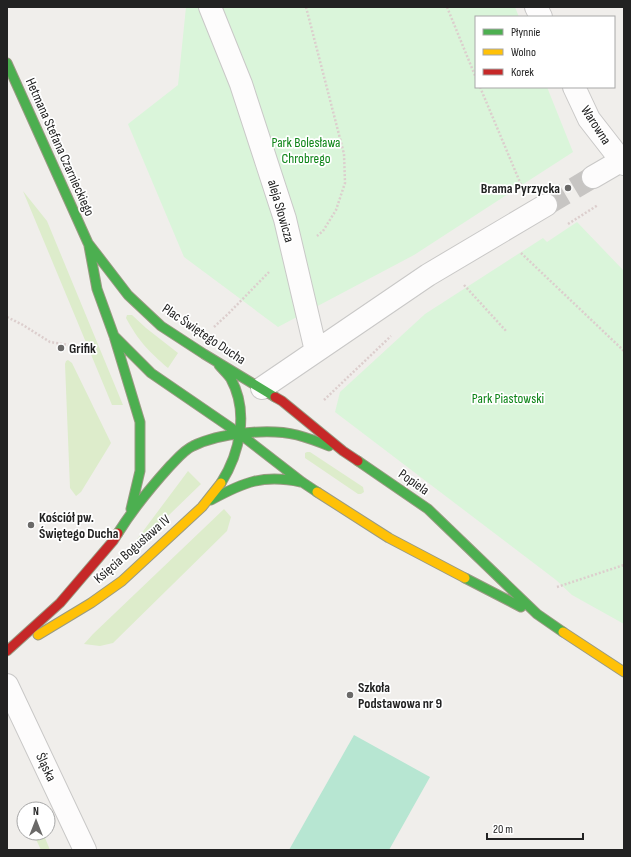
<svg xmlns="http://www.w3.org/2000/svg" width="631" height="857" font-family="'Sofia Sans Condensed',sans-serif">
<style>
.grass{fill:#ddeccb}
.park{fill:#daf5da}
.pitch{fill:#b7e6d2}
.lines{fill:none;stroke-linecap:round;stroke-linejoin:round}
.street-tunnel{stroke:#c7c5c3;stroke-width:22;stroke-dasharray:22 11;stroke-linecap:butt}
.street-casing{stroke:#c9c8c7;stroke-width:24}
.fast-casing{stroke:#999a82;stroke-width:11}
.slow-casing{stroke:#999a82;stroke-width:11}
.jam-casing{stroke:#999a82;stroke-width:11}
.path{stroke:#dccecd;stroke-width:2.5;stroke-dasharray:2 2;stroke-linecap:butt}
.street{stroke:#fdfcfc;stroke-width:22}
.fast{stroke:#4caf50;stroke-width:9}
.slow{stroke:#ffc107;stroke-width:9}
.jam{stroke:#c62828;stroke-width:9}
.poi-dot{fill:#6a6968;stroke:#fff;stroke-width:1.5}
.labels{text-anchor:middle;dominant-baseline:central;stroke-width:3.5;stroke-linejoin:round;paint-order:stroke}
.street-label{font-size:14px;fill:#222;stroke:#fff}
.park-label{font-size:14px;fill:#0c8416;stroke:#fff}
.poi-label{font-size:14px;font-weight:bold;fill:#222;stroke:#fff;text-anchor:start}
</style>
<rect width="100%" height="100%" fill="#f0eeeb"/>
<!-- grass -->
<path class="grass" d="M23 191 47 221 123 405H112Z
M127 315H132L146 328 178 353 168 368C148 351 138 340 126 318Z
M68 360 72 363 111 443 81 492 76 496 70 488 65 364 66 361Z
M307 452H310L363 487 364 492 361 494H358L305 458V453Z
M188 471 201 484 138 545H135V542Z
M224 509 231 517 227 531 113 643 100 646 84 644 93 634Z
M33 833H43L50 850H41Z"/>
<!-- park -->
<path class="park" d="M186 7H515L519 17H476V87H547L573 152 414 255 278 327 184 257 128 124 178 85Z
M577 222 624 271V624L572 595 556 580 335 412 340 392 425 314 543 238 547 242Z"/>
<!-- pitch -->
<path class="pitch" d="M354 735 430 777 389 850H289Z"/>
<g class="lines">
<!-- street-tunnel -->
<path class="street-tunnel" d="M546 205 593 177"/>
<!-- street casing -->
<g class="street-casing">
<path id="street" d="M210 7 241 84 285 219 316 351
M536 7 541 17
M574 87 589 119 624 164
M593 177 624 159
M262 388 428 275 546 205
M7 685 85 850"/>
</g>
<!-- fast casing -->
<g class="fast-casing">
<path id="fast" d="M7 63 88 243 128 295 161 326 204 354 275 397
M89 246 97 289 114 336 140 422V471L131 509
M114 336 151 373 240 434 302 482 317 492
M219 365C223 370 228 374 231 379 249 412 240 453 221 483
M358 461 428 509 537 614 563 632
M211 500C244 482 263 474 301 482
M118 533C133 509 151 487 170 466 177 459 184 450 193 446 219 433 269 428 297 435 308 438 319 442 329 446
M465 578 521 607"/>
</g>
<!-- slow casing -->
<g class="slow-casing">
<path id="slow" d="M317 492 389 538 465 578
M563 632 624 672
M38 635 91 603 122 581 202 507 221 483"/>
</g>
<!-- jam casing -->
<g class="jam-casing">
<path id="jam" d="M275 397 282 401 343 451 358 461
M7 651 60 603 113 541 118 533"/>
</g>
<!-- path -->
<path class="path" d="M306 7 344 154 345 183 336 210 323 231 317 236
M447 7 476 78
M480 87 522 187
M568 224 598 205
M521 253 624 351
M464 285 507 332
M7 317 23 325 50 342 75 346
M214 327 228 314 269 272
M324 400 391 336
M557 587 624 565"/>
<!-- street -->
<use href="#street" class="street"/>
<!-- fast -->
<use href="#fast" class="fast"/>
<!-- slow -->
<use href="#slow" class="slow"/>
<!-- jam -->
<use href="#jam" class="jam"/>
</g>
<!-- markers -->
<g class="poi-dot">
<circle cx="568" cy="188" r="4"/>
<circle cx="61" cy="348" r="4"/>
<circle cx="31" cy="525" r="4"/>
<circle cx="350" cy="695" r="4"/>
</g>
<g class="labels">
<!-- street labels -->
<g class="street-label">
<text transform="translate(596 125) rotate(57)">Warowna</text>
<text transform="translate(60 147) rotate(66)">Hetmana Stefana Czarnieckiego</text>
<text transform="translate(281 211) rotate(74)">aleja Słowicza</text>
<text transform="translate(204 334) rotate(34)">Plac Świętego Ducha</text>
<text transform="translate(414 482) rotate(35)">Popiela</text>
<text transform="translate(132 549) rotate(-41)">Księcia Bogusława IV</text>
<text transform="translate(46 767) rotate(65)">Śląska</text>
</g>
<!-- park labels -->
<g class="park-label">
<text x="306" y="142">Park Bolesława<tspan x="306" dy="16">Chrobrego</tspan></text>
<text x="508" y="398">Park Piastowski</text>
</g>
<!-- poi labels -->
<g class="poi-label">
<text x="560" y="188" text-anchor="end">Brama Pyrzycka</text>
<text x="69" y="348">Grifik</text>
<text x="39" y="517">Kościół pw.<tspan x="39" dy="16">Świętego Ducha</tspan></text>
<text x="358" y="687">Szkoła<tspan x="358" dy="16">Podstawowa nr 9</tspan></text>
</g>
</g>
<!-- border -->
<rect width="631" height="857" fill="none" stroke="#222222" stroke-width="16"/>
<!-- legend -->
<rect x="475" y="16" width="140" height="72" fill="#ffffff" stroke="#a7a7a7"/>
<rect x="483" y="29" width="20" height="6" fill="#4caf50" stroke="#a7a7a7"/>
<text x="511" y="36" font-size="12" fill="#222222">Płynnie</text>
<rect x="483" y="49" width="20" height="6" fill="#ffc107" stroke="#a7a7a7"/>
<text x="511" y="56" font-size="12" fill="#222222">Wolno</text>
<rect x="483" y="69" width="20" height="6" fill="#c62828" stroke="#a7a7a7"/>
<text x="511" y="76" font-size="12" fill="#222222">Korek</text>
<!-- north arrow -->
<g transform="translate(36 821)"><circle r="19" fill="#ffffff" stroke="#a7a7a7"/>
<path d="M0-3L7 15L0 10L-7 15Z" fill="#6a6968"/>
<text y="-6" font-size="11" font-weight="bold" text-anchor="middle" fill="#222222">N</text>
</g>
<!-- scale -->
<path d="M487 833v6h96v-6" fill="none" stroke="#222222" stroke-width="2"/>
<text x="493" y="833" font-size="12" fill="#222222" stroke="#ffffff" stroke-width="3" paint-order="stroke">20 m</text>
</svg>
